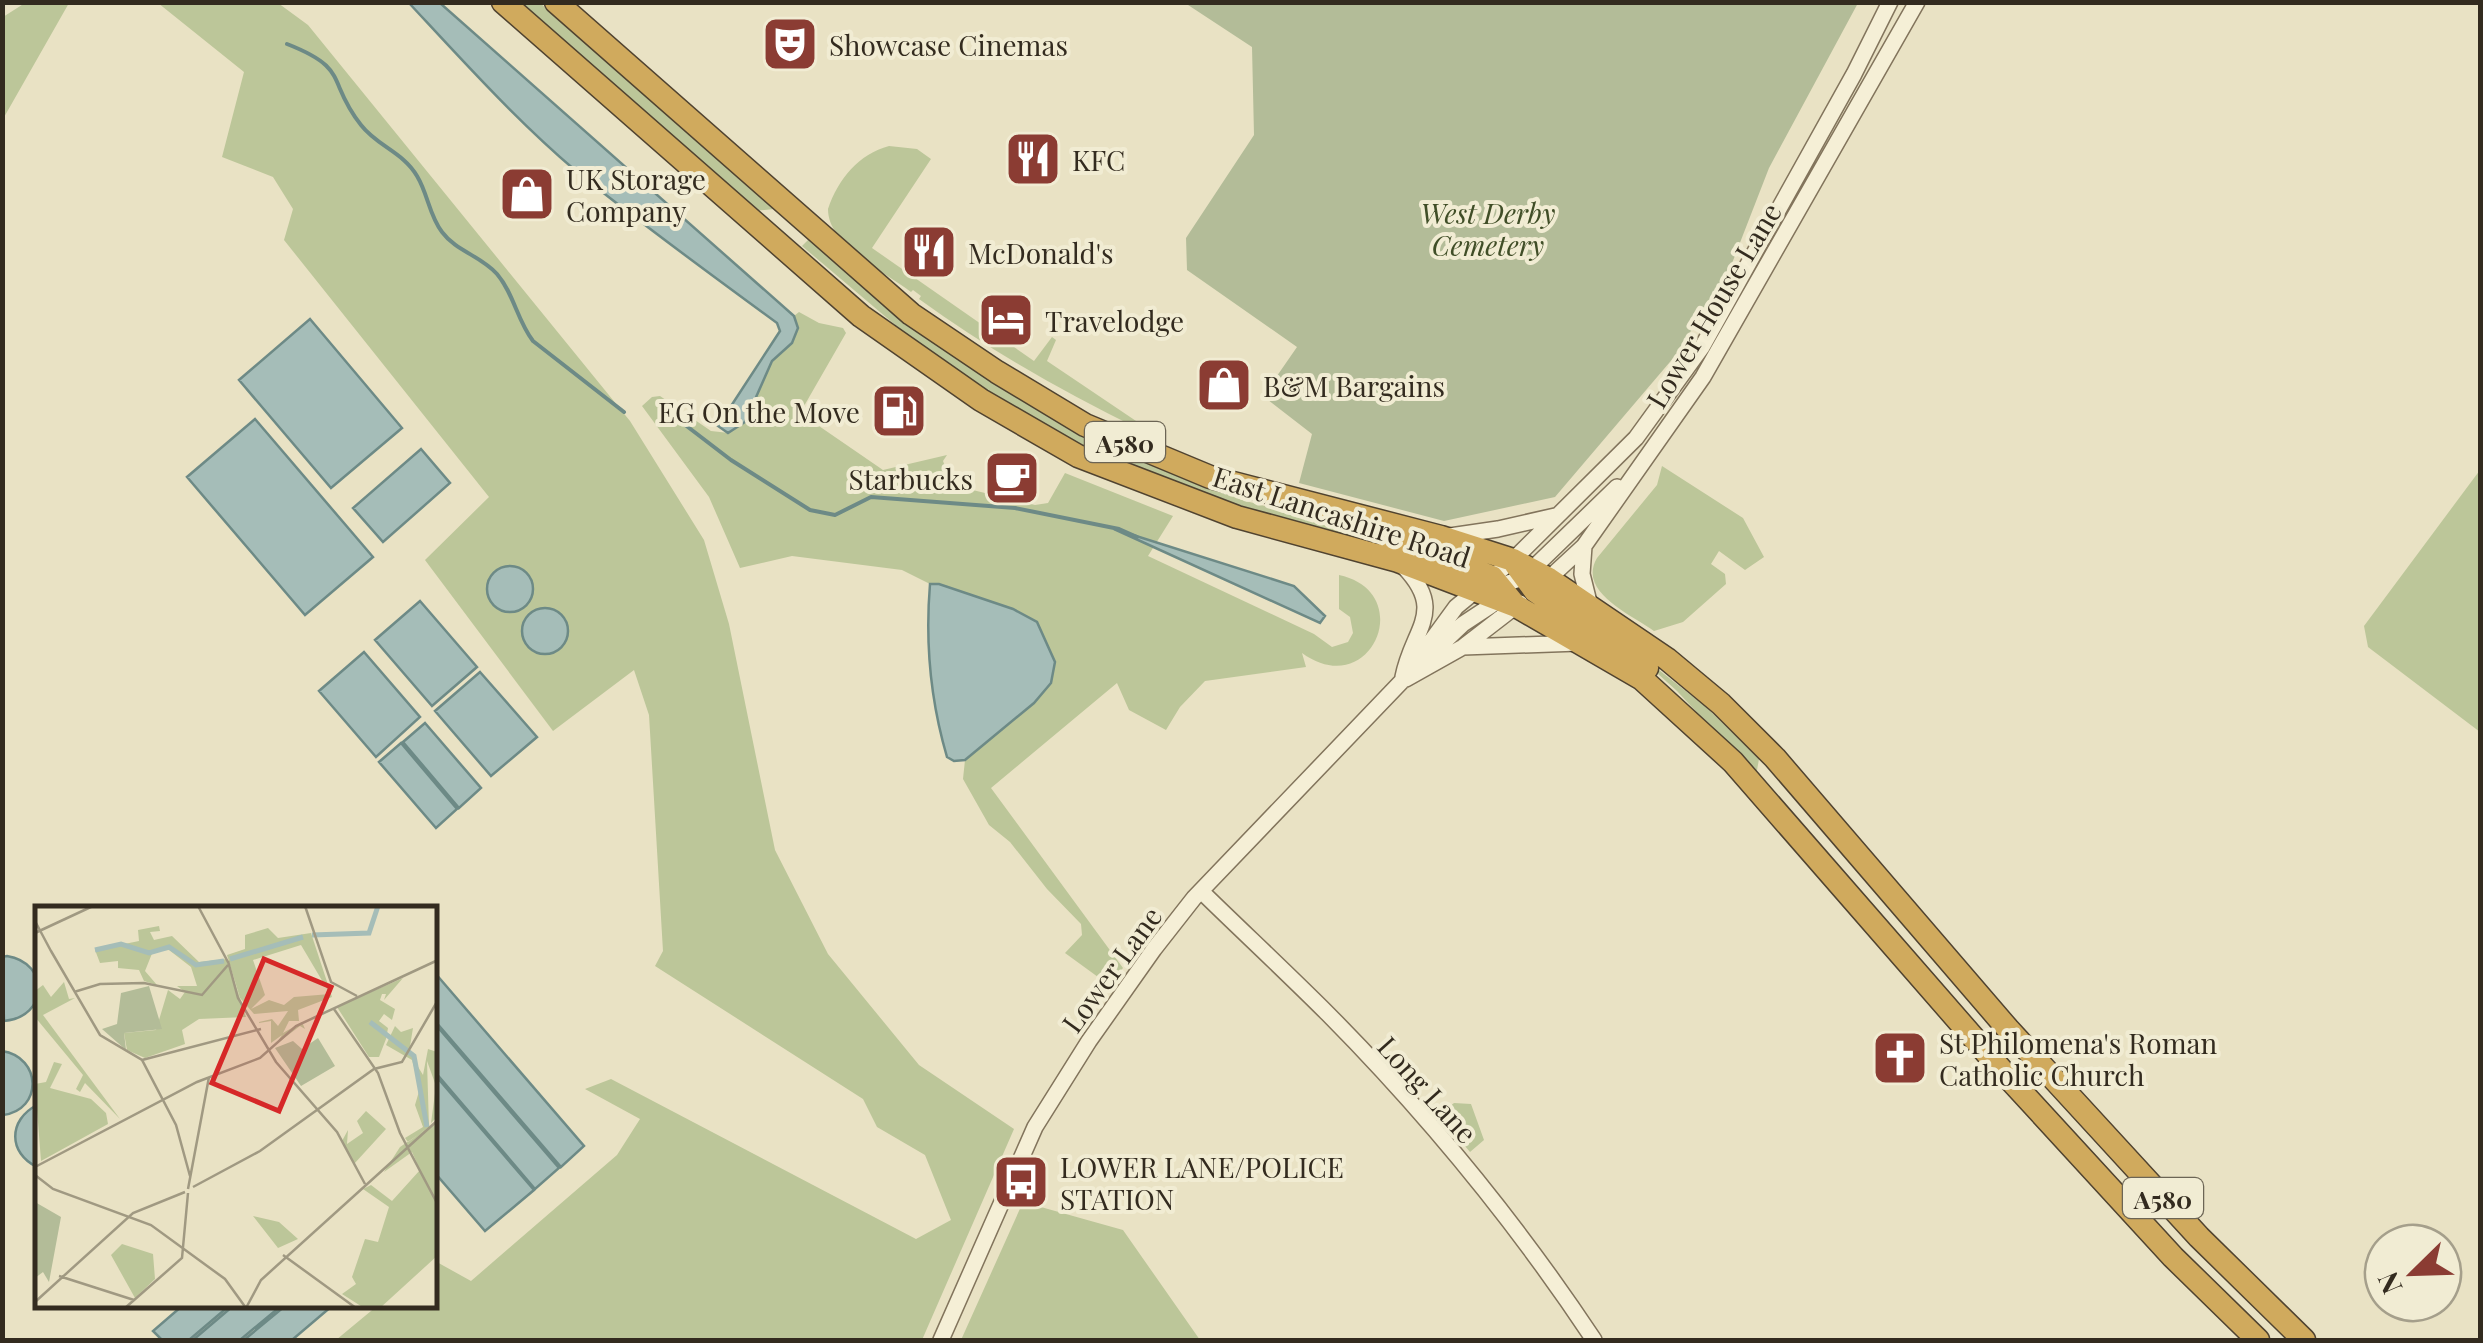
<svg xmlns="http://www.w3.org/2000/svg" width="2483" height="1343" font-family="'Playfair Display',serif">
<style>
.green{fill:#bcc699}
.cemetery{fill:#b3bc98}
.water{fill:#a5bdb8;stroke:#6d8a86;stroke-width:2.5}
.lines{fill:none;stroke-linecap:round;stroke-linejoin:round}
.stream{stroke:#6d8a86;stroke-width:4}
.minor-casing{stroke:#82745c;stroke-width:18}
.highway-casing{stroke:#504330;stroke-width:25}
.minor{stroke:#f5efd6;stroke-width:15}
.highway{stroke:#d0aa5d;stroke-width:22}
.labels{text-anchor:middle;dominant-baseline:central;stroke-width:8;stroke-linejoin:round;paint-order:stroke}
.shield{fill:#f1ecd3;stroke:#6c6555;stroke-width:2.5}
.shield-label{font-size:25px;font-weight:bold;fill:#332b1f}
.poi-label{font-size:28px;fill:#332b1f;stroke:#f1ecd3;text-anchor:start}
.park-label{font-size:28px;font-style:italic;fill:#404e27;stroke:#f1ecd3}
.street-label{font-size:28px;fill:#332b1f;stroke:#f1ecd3}
.inset-river{fill:none;stroke:#a5bdb8;stroke-width:5}
.inset-road{fill:none;stroke:#a09982;stroke-width:2.5}
.view{fill:#d62828;fill-opacity:0.15;stroke:#d62828;stroke-width:5}
.inset-edge{fill:none;stroke:#332b1f;stroke-width:5}
</style>
<rect width="100%" height="100%" fill="#e9e2c4"/>
<!-- green -->
<path class="green" d="M25 3H69L3 119V17Z
M158 3H278L308 25 630 421 704 540 729 624 775 850 828 954 919 1065 1014 1129 922 1340H336L377 1306H435V1261L471 1281 617 1155 640 1119 585 1089 611 1079 916 1239 951 1220 925 1155 877 1127 863 1099 655 966 663 951 649 715 634 670 553 731 425 560 489 497 284 240 293 209 273 177 222 157 244 72Z
M516 3H540L774 209 753 211Z
M889 146 917 149 931 159 872 248 1034 361 1052 337 1056 340 1047 361 1142 425 1139 429C1062 391 989 350 919 299L921 296 913 290 911 292C884 271 828 246 828 209 838 179 859 154 889 146Z
M809 239 909 325 998 385 1242 500 1375 536 1384 545 1383 549 1257 514 1074 444 920 353 900 329 802 246Z
M799 312 819 323 843 328 846 333 800 413 883 470 947 455 943 461 952 485 1035 505 1048 503 1065 473 1173 516 1148 556 1314 634 1332 647 1348 642 1353 633 1350 617 1339 609V575C1418 592 1371 703 1302 653L1306 667 1205 681 1180 707 1166 730 1129 710 1117 683 991 788 1123 968 1109 985 1065 953 1082 935 1081 924 1047 889 1010 842 989 825 963 779 965 760 1034 703 1036 622 1013 609 939 584H930L902 570 792 556 740 568 709 497 642 406 652 397 660 396 711 431 729 433 745 422 772 361 792 343 798 328 794 316Z
M1662 466 1743 518 1764 557 1745 570 1719 551 1711 564 1725 574 1726 584 1683 622 1654 631C1631 614 1577 592 1597 558L1657 485Z
M2480 470V732L2368 647 2364 626Z
M1650 663 1706 707 1759 759 1756 776 1677 691 1648 665Z
M1454 1103 1471 1104 1484 1140 1470 1152 1439 1115Z
M1023 1202 1123 1230 1200 1340H961Z"/>
<!-- cemetery -->
<path class="cemetery" d="M1185 3 1858 2V3L1769 168 1729 271 1675 356 1555 497 1444 521 1299 483 1312 434 1263 396 1297 347 1187 270 1186 238 1254 135 1252 47Z"/>
<!-- water -->
<path class="water" d="M409 3H440L794 316 798 328 792 343 772 361 745 422 728 433 718 426 780 331 777 323C709 273 641 224 576 171 516 120 462 60 409 3Z
M310 319 402 428 331 488 239 380Z
M255 419 373 557 305 615 187 477Z
M421 449 450 483 383 542 353 508Z
M1114 529 1294 586 1325 616 1320 623Z
M487 589a23 23 0 1 1 46 0a23 23 0 1 1-46 0Z
M930 584H939L1013 609 1037 622 1055 662 1051 683 1034 703 965 760 954 761 947 757C930 699 925 644 930 584Z
M420 601 477 667 432 706 375 640Z
M522 631a23 23 0 1 1 46 0a23 23 0 1 1-46 0Z
M364 652 420 717 376 757 319 691Z
M480 672 537 737 491 776 435 711Z
M425 723 481 788 459 808 403 742Z
M401 743 457 809 436 828 379 762Z
M7 956C50 963 49 1017 4 1021L2 957Z
M435 973 584 1146 561 1167 435 1021Z
M435 1024 559 1168 535 1189 435 1072Z
M2 1051C42 1057 43 1110 3 1115Z
M435 1075 534 1190 485 1231 435 1173Z
M37 1105V1167C8 1153 8 1120 37 1105Z
M182 1306H229L189 1340H162L153 1331Z
M233 1306H281L240 1340H193Z
M285 1306H332L292 1340H244Z"/>
<g class="lines">
<!-- stream -->
<path class="stream" d="M287 44C351 69 326 81 361 125 377 146 403 152 417 176 428 194 429 215 442 232 456 251 481 256 497 274 514 294 517 320 533 341L624 412
M662 411H667L731 460 810 510 835 515 871 497 1015 508 1119 529 1137 537"/>
<!-- minor casing -->
<g class="minor-casing">
<path id="minor" d="M1450 536 1498 529 1555 516
M1584 546 1582 574 1590 606
M1545 582 1584 546 1703 377 1917 2
M1493 588 1523 578 1617 487
M1463 647 1579 643
M1428 657 1463 624 1504 597
M1403 677C1412 629 1447 612 1404 567
M1406 679 1463 647 1520 603
M1201 891C1243 932 1286 972 1328 1014 1426 1113 1517 1224 1594 1340
M941 1340 1035 1127 1089 1041 1154 949 1194 898 1402 681 1456 607 1513 560 1636 438 1702 347 1854 74 1890 2"/>
</g>
<!-- highway casing -->
<g class="highway-casing">
<path id="highway" d="M503 2 861 316 981 400 1078 456 1237 517 1398 561 1516 606 1642 679 1733 762 2005 1074 2173 1257 2258 1340
M556 2 911 314 997 372 1085 425 1210 477 1441 537 1513 560 1549 579 1667 659 1721 704 1775 758 2008 1029 2199 1237 2304 1340
M1386 536 1492 577 1514 604
M1516 565 1535 591 1647 668"/>
</g>
<!-- minor -->
<use href="#minor" class="minor"/>
<!-- highway -->
<use href="#highway" class="highway"/>
</g>
<!-- icons -->
<defs>
<g id="theatre-square" transform="scale(2.875)"><rect x="-9" y="-9" width="18" height="18" rx="4" fill="#8b3c33" stroke="#f1ecd3"/><path d="M-5-5.5Q0-4 5-5.5V0Q5 5 0 6Q-5 5-5 0ZM-3.3-2.5H-1v1.5H-3.3ZM1-2.5H3.3v1.5H1ZM-2.8 1Q0 5.5 2.8 1Z" fill="#fff"/></g>
<g id="restaurant-square" transform="scale(2.875)"><rect x="-9" y="-9" width="18" height="18" rx="4" fill="#8b3c33" stroke="#f1ecd3"/><path d="M-5-6h1v4h1v-4h1v4h1v-4h1v5L-1.5 .5V6h-2V.5L-5-1ZM5-6V6H3V1.5H1.5Q1.5-4 5-6Z" fill="#fff"/></g>
<g id="shop-square" transform="scale(2.875)"><rect x="-9" y="-9" width="18" height="18" rx="4" fill="#8b3c33" stroke="#f1ecd3"/><path d="M-5-2.5h2.3a2.7 3.5 0 0 1 5.4 0H5L5.5 6h-11ZM-1.5-2.5h3a1.5 2.3 0 0 0-3 0Z" fill="#fff"/></g>
<g id="hotel-square" transform="scale(2.875)"><rect x="-9" y="-9" width="18" height="18" rx="4" fill="#8b3c33" stroke="#f1ecd3"/><path d="M-6-4.5h1.5V1H6V5H4.5V3h-9V5H-6ZM-4 0a1.8 1.8 0 1 1 3.6 0ZM.5 0V-2.5h3Q6-2.5 6 0Z" fill="#fff"/></g>
<g id="fuel-square" transform="scale(2.875)"><rect x="-9" y="-9" width="18" height="18" rx="4" fill="#8b3c33" stroke="#f1ecd3"/><path d="M-5.5-6h7V0h2V4h1.3V-2.5L3-4.5l.8-.8L6-3V5H2.5V1h-1V6h-7ZM-4.2-4.7v3.2H.2V-4.7Z" fill="#fff"/></g>
<g id="cafe-square" transform="scale(2.875)"><rect x="-9" y="-9" width="18" height="18" rx="4" fill="#8b3c33" stroke="#f1ecd3"/><path d="M-5.5-4.5H6V0H3Q3 3.5 0 3.5H-2.5Q-5.5 3.5-5.5 0ZM3-3.2v2h1.7v-2ZM-6 4.5H4V6H-6Z" fill="#fff"/></g>
<g id="church-square" transform="scale(2.875)"><rect x="-9" y="-9" width="18" height="18" rx="4" fill="#8b3c33" stroke="#f1ecd3"/><path d="M-1.2-6h2.4v3.5h3.3v2.4h-3.3V6h-2.4V-.1h-3.3v-2.4h3.3Z" fill="#fff"/></g>
<g id="bus-square" transform="scale(2.875)"><rect x="-9" y="-9" width="18" height="18" rx="4" fill="#8b3c33" stroke="#f1ecd3"/><path d="M-5-6H5V4H4V6H2V4H-2V6H-4V4H-5ZM-3.5-4V0h7V-4ZM-3.5 1.2v1.5H-2V1.2ZM2 1.2v1.5H3.5V1.2Z" fill="#fff"/></g>
</defs>
<g fill-rule="evenodd">
<use href="#theatre-square" x="790" y="44"/>
<use href="#restaurant-square" x="1033" y="159"/>
<use href="#shop-square" x="527" y="194"/>
<use href="#restaurant-square" x="929" y="252"/>
<use href="#hotel-square" x="1006" y="320"/>
<use href="#shop-square" x="1224" y="385"/>
<use href="#fuel-square" x="899" y="411"/>
<use href="#cafe-square" x="1012" y="478"/>
<use href="#church-square" x="1900" y="1058"/>
<use href="#bus-square" x="1021" y="1182"/>
</g>
<g class="labels">
<!-- shield labels -->
<g class="shield">
<rect x="1085" y="422" width="80" height="40" rx="8"/>
<rect x="2123" y="1178" width="80" height="40" rx="8"/>
</g>
<g class="shield-label">
<text x="1125" y="442">A580</text>
<text x="2163" y="1198">A580</text>
</g>
<!-- poi labels -->
<g class="poi-label">
<text x="829" y="44">Showcase Cinemas</text>
<text x="1072" y="159">KFC</text>
<text x="566" y="178">UK Storage<tspan x="566" dy="32">Company</tspan></text>
<text x="968" y="252">McDonald's</text>
<text x="1045" y="320">Travelodge</text>
<text x="1263" y="385">B&amp;M Bargains</text>
<text x="860" y="411" text-anchor="end">EG On the Move</text>
<text x="973" y="478" text-anchor="end">Starbucks</text>
<text x="1939" y="1042">St Philomena's Roman<tspan x="1939" dy="32">Catholic Church</tspan></text>
<text x="1060" y="1166">LOWER LANE/POLICE<tspan x="1060" dy="32">STATION</tspan></text>
</g>
<!-- park labels -->
<g class="park-label">
<text x="1488" y="212">West Derby<tspan x="1488" dy="32">Cemetery</tspan></text>
</g>
<!-- street labels -->
<g class="street-label">
<text transform="translate(1713 305) rotate(-59)">Lower House Lane</text>
<text transform="translate(1342 516) rotate(18)">East Lancashire Road</text>
<text transform="translate(1111 969) rotate(-54)">Lower Lane</text>
<text transform="translate(1428 1089) rotate(48)">Long Lane</text>
</g>
</g>
<!-- overview -->
<g transform="translate(35 906)">
<rect width="402" height="402" fill="#e9e2c4"/>
<path d="M124 20 125 25 115 26 119 34 137 30 164 56 192 53 211 111 164 113 147 124 150 138 110 152 92 144 89 127 121 124 133 84 145 93 150 86 142 80H162L156 61 134 44 118 45 110 65 122 79 109 75 104 64 83 62V55L65 57 60 44 104 35 103 24ZM233 22 243 32 276 27 297 91 263 104 264 115H254L248 127 267 116 270 123 265 120 240 139 247 129 236 137V115L224 117V116L237 113 243 120 253 105 219 108 205 92 192 49 210 43V29ZM266 39 295 88 259 91 249 99 234 94 216 103 230 89 218 54ZM368 72 349 94 351 88H347L345 94 360 103 357 114 349 108 344 115 353 122 351 133 344 151H334L302 101ZM29 76 34 93 40 92 8 109 85 213 50 177 45 186 41 183 48 169 0 111V85L8 79 16 91ZM360 120 366 126 378 122 374 146 388 169 393 143 402 146V211L396 217 401 180 392 155 394 221 373 236 370 232 388 221 380 199 385 182 377 154 351 139ZM19 156 27 158 15 182 56 193 71 207 73 218 6 255 0 178 11 176ZM331 205 351 223 319 258 307 235 313 224 312 238 328 227 322 215ZM402 216V350L345 402H329L307 388 321 378 317 371 330 333 343 336 354 301 328 283 336 279 357 295 385 264 377 246 349 266 365 241ZM218 310 244 316 263 333 243 342ZM87 338 118 348 120 373 100 392 76 349Z" fill="#bcc699" fill-rule="evenodd"/>
<path d="M114 80 127 123 89 127 91 144 67 123 82 118 86 87ZM283 132 300 160 266 180 240 142 258 135 267 143ZM0 296 26 311 14 376 8 366 0 372Z" fill="#b3bc98"/>
<path class="inset-river" d="M277 29 334 27 343 0M60 44 86 38 114 47 134 41 161 59 189 55M195 53 268 31M335 116 379 150 392 221"/>
<path class="inset-road" d="M163 0 194 58M270 0 296 76 322 90M0 15 17 47M0 27 58 0M16 45 65 129 107 154 141 219 155 270M193 55 203 92 241 156 302 226 330 278M39 86 65 78 109 77 167 89 193 59M299 103 343 167 365 227 403 299M107 154 226 123M0 261 162 176 225 152 261 120 403 54M0 269 18 283 116 319 190 373 211 402M158 281 225 245 339 163 367 156 403 94M153 283 174 171M248 349 321 402M24 370 99 394M0 396 98 307 150 286M90 402 147 352 153 287M211 402 226 374 403 214"/>
<path class="view" d="M229 53 296 81 244 205 177 177Z"/>
<rect width="402" height="402" class="inset-edge"/>
</g>
<!-- border -->
<rect width="2483" height="1343" fill="none" stroke="#332b1f" stroke-width="10"/>
<!-- north arrow -->
<g transform="translate(2413 1273) rotate(247)"><circle r="48" fill="#f1ecd3" stroke="#a59f8b" stroke-width="2.5"/>
<path d="M0-8L18 38L0 25L-18 38Z" fill="#8b3c33"/>
<text y="-15" font-size="28" font-weight="bold" text-anchor="middle" fill="#332b1f">N</text>
</g>
</svg>
